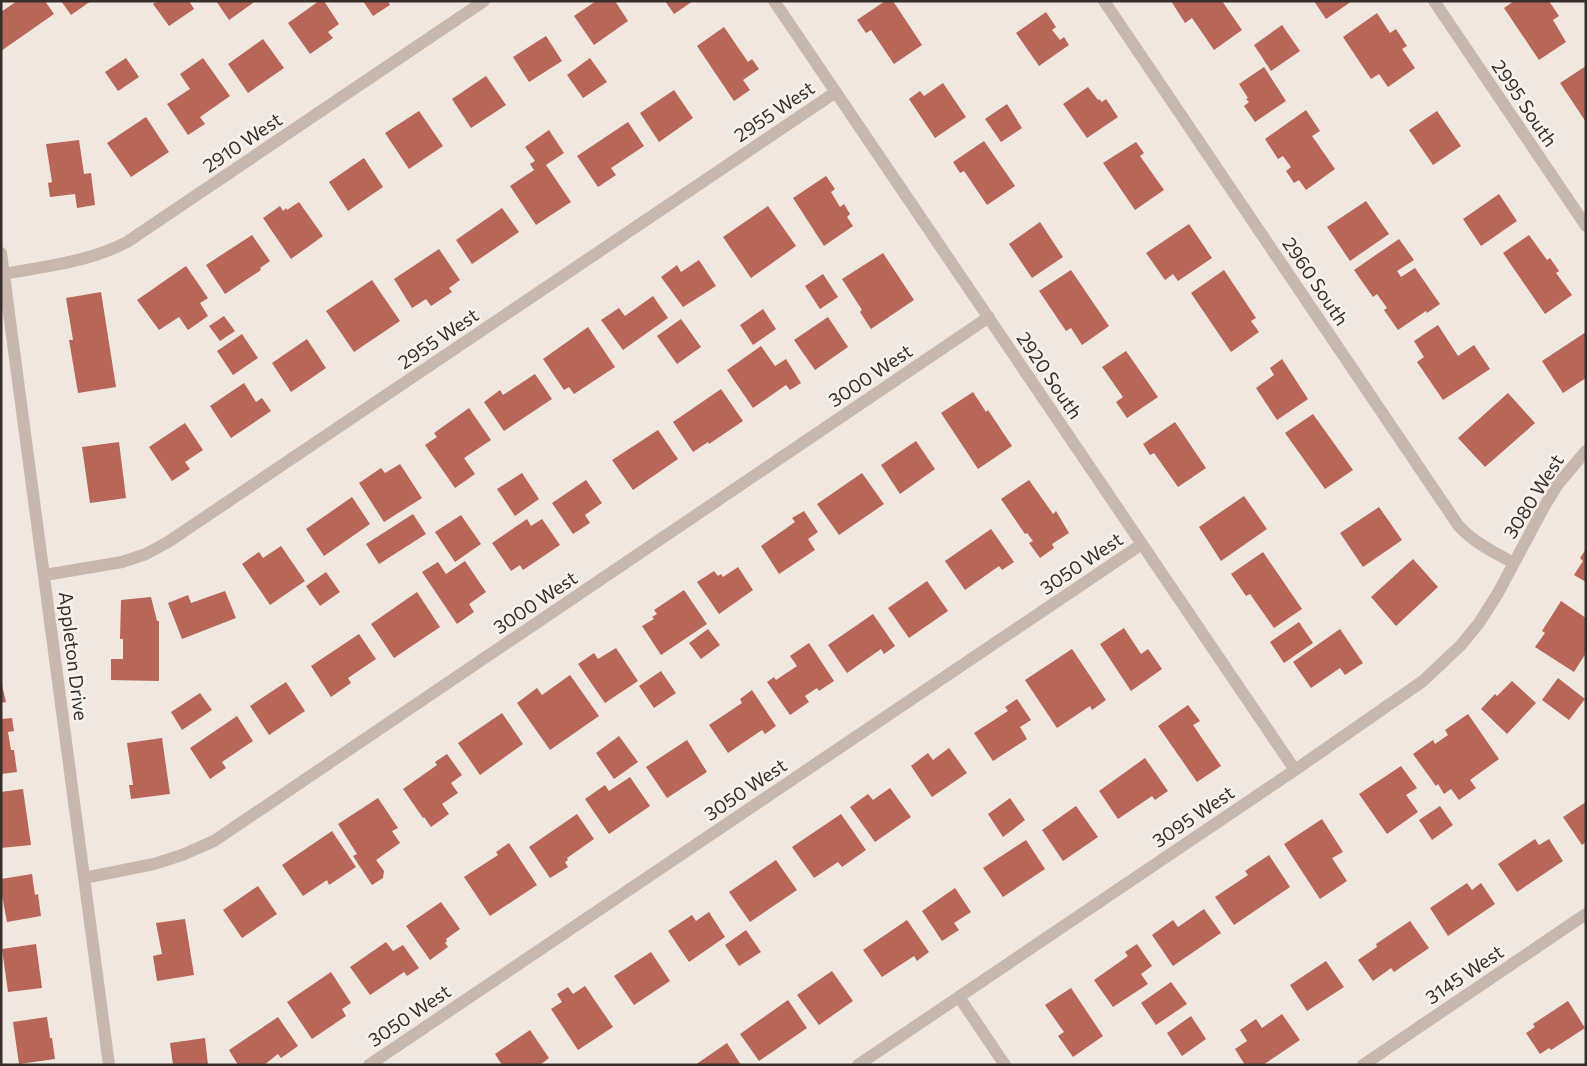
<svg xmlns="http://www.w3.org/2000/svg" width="1587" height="1066" font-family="Commissioner,sans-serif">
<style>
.building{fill:#b76657}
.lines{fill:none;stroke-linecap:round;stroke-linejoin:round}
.minor{stroke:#c7b7ad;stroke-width:12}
.labels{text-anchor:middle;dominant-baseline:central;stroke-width:5;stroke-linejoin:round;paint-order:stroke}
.street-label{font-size:19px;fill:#372e2b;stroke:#f8f2ec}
</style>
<rect width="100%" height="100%" fill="#f0e7e0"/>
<!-- building -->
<path class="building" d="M17 1H45L54 14 1 51V12Z
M61 1H91L71 15Z
M157 1H189L194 9 169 26 153 4Z
M216 1H252L253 3 229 20Z
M319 1H324L339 24 328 32 333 38 310 54 288 23Z
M363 1H388L390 5 373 16Z
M596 1H615L628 21 594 45 574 16Z
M665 1H693L674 14Z
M885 1H893L922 45 894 64 871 30 866 33 857 20Z
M1171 1H1222L1242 30 1214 50 1192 18 1185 23Z
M1314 1H1352L1326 19Z
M1514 1H1549L1559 16 1553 20 1566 42 1539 60 1504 8Z
M1046 12 1056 27 1052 30 1060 40 1064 37 1069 45 1039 66 1016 33Z
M1377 13 1390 33 1396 29 1407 46 1402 49 1415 68 1388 87 1379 74 1371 79 1343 37Z
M1282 25 1300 51 1271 71 1254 45Z
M724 27 748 62 752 59 759 69 743 80 750 90 734 101 697 46Z
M546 36 562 61 529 82 513 57Z
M263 39 284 68 248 93 228 64Z
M126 58 139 77 118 91 105 72Z
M203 58 230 96 200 117 205 124 188 135 167 104 190 89 180 74Z
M590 58 607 82 583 98 567 75Z
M1586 66V122L1560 83Z
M1264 67 1286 101 1255 122 1244 106 1249 102 1246 99 1248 98 1239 84Z
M486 76 506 105 471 128 452 99Z
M943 83 966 117 935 138 909 99 920 91 924 96Z
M1088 87 1098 100 1099 99 1102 102 1106 99 1118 117 1087 138 1063 104Z
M674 90 693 118 659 142 640 113Z
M1007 104 1022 128 1001 142 985 119Z
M1306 110 1320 131 1312 136 1335 169 1306 190 1299 180 1294 183 1286 171 1291 167 1283 156 1278 159 1265 139Z
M419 111 443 146 409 169 385 133Z
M1437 111 1461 146 1433 165 1409 130Z
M146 117 169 152 131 177 107 143Z
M628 122 644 146 611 168 616 175 598 187 577 156Z
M549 130 564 153 546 165 571 202 536 225 510 186 534 170 530 164 535 161 525 147Z
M79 140 84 174 91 173 95 205 77 208 75 194 50 197 48 183 52 182 46 144Z
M984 141 1015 186 987 205 964 171 960 173 953 162Z
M1136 142 1144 153 1140 156 1164 190 1135 210 1103 163Z
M364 158 383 187 348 211 329 182Z
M826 176 835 189 831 192 840 207 844 204 850 214 847 217 853 226 824 246 793 198Z
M1499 194 1517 221 1481 246 1463 219Z
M1366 201 1389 234 1350 261 1327 227Z
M299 202 323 236 291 259 263 218 280 206 283 211 286 208 287 210Z
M768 206 796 246 751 278 723 237Z
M502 208 519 232 472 264 456 240Z
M1040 222 1063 257 1032 278 1009 244Z
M1189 224 1212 258 1178 281 1173 274 1165 280 1146 253Z
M252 235 270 261 260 268 261 270 225 294 206 265Z
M1529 235 1547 260 1550 258 1559 271 1556 273 1572 295 1545 314 1503 253Z
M1399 239 1414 260 1397 271 1401 277 1415 268 1440 304 1427 313 1426 311 1398 330 1384 310 1387 308 1377 294 1373 297 1354 270Z
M439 249 460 280 449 288 452 292 431 306 426 299 412 308 394 279Z
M883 253 914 300 871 329 860 312 862 310 842 279Z
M699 260 716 286 683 307 661 277 677 265 681 272Z
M186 266 208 298 200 303 208 316 188 330 179 317 159 330 137 300Z
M1071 270 1109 326 1082 345 1071 328 1066 331 1039 291Z
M1224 270 1256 318 1251 321 1259 332 1231 352 1191 293Z
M823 274 838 297 820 309 805 286Z
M372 280 400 321 354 352 326 311Z
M101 292 116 387 78 393 69 340H73L66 298Z
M653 296 668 318 623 350 601 320 619 308 625 316Z
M763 309 776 329 753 345 740 325Z
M224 316 235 331 220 341 209 326Z
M828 317 848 347 815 370 794 340Z
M681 319 701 347 677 364 657 336Z
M1438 325 1458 356 1474 345 1490 369 1443 400 1417 362 1424 357 1414 341Z
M588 327 615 367 574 394 569 387 564 390 543 359Z
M1586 332V378L1563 393 1542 361Z
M242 334 258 358 233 375 217 351Z
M307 339 326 368 291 392 272 363Z
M761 346 775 366 786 359 801 383 790 390 786 385 753 408 727 370Z
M1126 351 1158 397 1127 418 1116 402 1123 397 1102 367Z
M1282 359 1308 399 1277 420 1256 388 1274 375 1270 368Z
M535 374 552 399 504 431 484 402 500 390 503 395Z
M244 383 256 402 262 398 271 411 231 438 210 406Z
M721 389 743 421 709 444 708 442 693 452 673 422Z
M973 392 986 412 988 410 1012 446 978 469 941 413Z
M1508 393 1535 423 1485 467 1458 438Z
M469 408 491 440 464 458 475 474 455 488 425 445 437 437 434 433Z
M1313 414 1353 470 1325 489 1285 433Z
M1175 422 1206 468 1178 487 1154 453 1150 455 1143 444Z
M185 423 203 450 185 462 190 469 172 481 149 447Z
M658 430 678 459 633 490 612 460Z
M916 441 935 469 900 494 881 465Z
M119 442 126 498 90 503 82 447Z
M400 464 422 498 384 522 359 483 381 468 385 473Z
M522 473 539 499 515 516 497 489Z
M862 473 884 504 839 535 817 504Z
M586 480 602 503 585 515 590 523 573 534 552 503Z
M1029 480 1053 514 1056 511 1069 533 1052 544 1054 548 1040 558 1029 543 1033 541 1027 533 1025 534 1001 499Z
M1244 496 1267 529 1221 561 1199 527Z
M352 497 370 524 324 556 306 529Z
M1379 507 1402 540 1363 567 1340 533Z
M804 511 818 532 808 539 815 550 779 574 761 546 795 522 792 518Z
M413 514 426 534 379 564 366 544Z
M461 515 481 544 455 562 435 532Z
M527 519 531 526 542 519 560 545 523 570 520 565 511 571 492 543Z
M991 529 1014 562 1002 570 999 566 965 590 945 561Z
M281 546 305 581 270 605 242 564 259 552 263 558Z
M1586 549V582L1574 575 1583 561 1580 558Z
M1263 552 1302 609 1274 628 1250 594 1246 596 1231 574Z
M1413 559 1438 587 1396 626 1371 597Z
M465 561 486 592 469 604 474 612 457 624 422 572 438 562 446 574Z
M738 567 753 590 719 614 697 582 714 571 718 576 721 574 723 577Z
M326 572 340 592 320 606 306 586Z
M927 581 948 611 909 638 888 608Z
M684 590 707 624 661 655 642 626 654 619 652 617 657 614 654 610Z
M225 591 236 618 182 639 168 603 188 595 191 603Z
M417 592 440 627 394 658 371 624Z
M151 597 157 621H159V681L111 680V659H123V639H120L121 600Z
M1561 601 1586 618V653L1574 672 1535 647 1545 633 1542 631Z
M873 614 895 646 884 654 881 649 847 673 828 645Z
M1299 622 1313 643 1284 663 1270 642Z
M1124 628 1141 654 1148 649 1162 669 1131 691 1100 644Z
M708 629 720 645 701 659 689 643Z
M1340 629 1363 663 1345 675 1340 668 1311 688 1293 662Z
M359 634 376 659 348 678 351 683 331 697 311 666Z
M809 643 834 681 819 691 817 688 805 696 809 702 790 715 767 682 774 677 776 680 797 666 790 656Z
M616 648 638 681 605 703 578 664 594 653 598 659Z
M1072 649 1106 700 1092 710 1090 706 1057 728 1025 680Z
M661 671 676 693 654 708 639 686Z
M570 675 599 716 550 750 517 703 537 688 542 695Z
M1558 678 1585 699 1569 720 1542 700Z
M1 681 6 702 1 703Z
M1512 681 1536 703 1507 734 1481 709 1495 694 1497 696Z
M286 682 305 711 269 735 250 706Z
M752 690 776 726 765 734 762 730 728 753 709 725 742 703 740 699Z
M200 693 212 710 182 730 171 712Z
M1017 699 1031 720 1020 727 1027 739 993 761 974 733 1008 711 1005 707Z
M1188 705 1200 721 1193 725 1221 766 1197 782 1158 726Z
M502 713 523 744 480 775 458 743Z
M1468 714 1499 759 1470 780 1476 788 1459 800 1451 789 1444 794 1438 784 1436 786 1413 754 1433 740 1435 744 1448 735 1445 730Z
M237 716 253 741 222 762 226 768 210 779 190 748Z
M12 718 14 731 8 732 11 750H14L17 772 1 774V719Z
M619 736 638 762 614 779 596 753Z
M162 738 170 794 131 799 129 785H133L127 743Z
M687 740 707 772 667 798 646 767Z
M949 748 967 773 932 797 911 766 928 753 933 760Z
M447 754 462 775 451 783 458 793 442 804 449 814 431 827 424 817 423 818 403 789 437 765 435 762Z
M1145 758 1168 791 1155 800 1152 796 1118 819 1099 791Z
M1401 766 1417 788 1406 795 1418 812 1387 834 1359 794Z
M630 777 650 806 609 834 585 799 605 785 609 791Z
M890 788 911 817 875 842 850 807 868 794 873 800Z
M23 789 31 845 1 848V792Z
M378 798 398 828 392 831 400 843 376 860 384 871 383 878 372 885 353 856 357 854 338 824Z
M1010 798 1025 820 1003 837 988 814Z
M1586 802V842L1582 845 1563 817Z
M1076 806 1098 837 1063 861 1042 830Z
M1440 806 1453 825 1432 840 1419 820Z
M577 814 594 839 567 858 568 860 565 862 568 867 550 878 529 847Z
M841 814 866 850 842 867 838 862 814 878 792 847Z
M1322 819 1343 852 1332 858 1347 881 1320 899 1284 844Z
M332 831 356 867 329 885 327 880 303 896 282 865Z
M1535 839 1539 845 1549 839 1563 861 1517 892 1498 864Z
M1026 840 1045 869 1003 897 983 868Z
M509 843 537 885 490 916 464 877 498 855 496 852Z
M1269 855 1290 887 1234 925 1215 897 1248 875 1245 871Z
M776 860 797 890 750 922 729 892Z
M32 874 35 895 38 894 41 916 7 922 1 891V879Z
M1467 883 1472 890 1481 883 1495 904 1448 936 1430 908Z
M258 886 277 914 242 938 223 910Z
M955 888 971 912 954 923 959 930 942 941 922 911Z
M441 902 460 929 446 939 447 941 445 943 448 947 430 960 406 926Z
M1204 909 1221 933 1173 966 1152 935 1173 920 1178 927Z
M709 912 725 937 689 962 668 931 692 915 696 921Z
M185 919 194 975 157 981 153 956 162 954 156 923Z
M907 920 929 952 917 961 914 956 882 977 863 950Z
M1410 921 1429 948 1394 972 1391 968 1373 981 1358 960 1377 947 1376 944Z
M746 930 761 952 739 966 725 945Z
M386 942 393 951 403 945 419 968 407 976 404 972 370 995 350 967Z
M36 944 42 988 8 992 2 949Z
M1137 944 1152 966 1141 974 1148 984 1113 1007 1094 980 1128 956 1125 952Z
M651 952 670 981 634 1005 614 976Z
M1326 961 1344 987 1307 1011 1290 985Z
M832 971 853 1001 819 1025 797 995Z
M331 972 351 1003 342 1009 346 1016 312 1039 287 1002Z
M1171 982 1187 1004 1156 1025 1141 1003Z
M585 986 613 1027 578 1050 551 1009 562 1002 557 994 568 987 573 994Z
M1071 988 1103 1036 1073 1057 1058 1036 1064 1032 1045 1005Z
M788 1000 807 1028 759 1061 740 1034Z
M1568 1001 1585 1028 1551 1050 1549 1048 1540 1054 1526 1033 1535 1027 1533 1024Z
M1282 1014 1300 1040 1263 1065H1245L1235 1049 1247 1041 1240 1030 1256 1019 1262 1028Z
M1191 1016 1206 1039 1182 1056 1167 1033Z
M47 1017 50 1038H52L55 1059 19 1064 13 1022Z
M278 1017 298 1046 281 1058 278 1054 264 1065H238L229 1050Z
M530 1030 549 1058 540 1065H502L495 1054Z
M205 1038 208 1065H173L170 1043Z
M727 1043 741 1065H695Z"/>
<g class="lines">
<!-- minor -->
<path class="minor" d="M774 1 1295 770
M1104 1 1458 525C1473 542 1493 552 1514 563
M1434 1 1586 226
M1 253 109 1065
M4 274C46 266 89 262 127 242L484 1
M45 575 122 562 146 554 168 542 836 92
M84 878 154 864 182 855 214 841 989 317
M959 997 1005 1065
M369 1065 1142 544
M858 1065 1295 770 1423 681 1461 645 1479 623 1498 593 1544 507 1558 484 1586 451
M1363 1065 1586 914"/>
</g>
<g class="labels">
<!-- street labels -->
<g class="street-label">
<text transform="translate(1525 103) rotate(56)">2995 South</text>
<text transform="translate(774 111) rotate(-34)">2955 West</text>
<text transform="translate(242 142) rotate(-34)">2910 West</text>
<text transform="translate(1316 281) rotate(56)">2960 South</text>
<text transform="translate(438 338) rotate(-34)">2955 West</text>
<text transform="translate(870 375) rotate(-34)">3000 West</text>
<text transform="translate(1050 375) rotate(56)">2920 South</text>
<text transform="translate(1533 496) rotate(-58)">3080 West</text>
<text transform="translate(1081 563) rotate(-34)">3050 West</text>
<text transform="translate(535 602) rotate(-34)">3000 West</text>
<text transform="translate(74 656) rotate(83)">Appleton Drive</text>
<text transform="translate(745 789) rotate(-34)">3050 West</text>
<text transform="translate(1193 816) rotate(-34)">3095 West</text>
<text transform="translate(1464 974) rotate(-34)">3145 West</text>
<text transform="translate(409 1015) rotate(-34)">3050 West</text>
</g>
</g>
<!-- border -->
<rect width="1587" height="1066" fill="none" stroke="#372e2b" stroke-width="5"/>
</svg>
